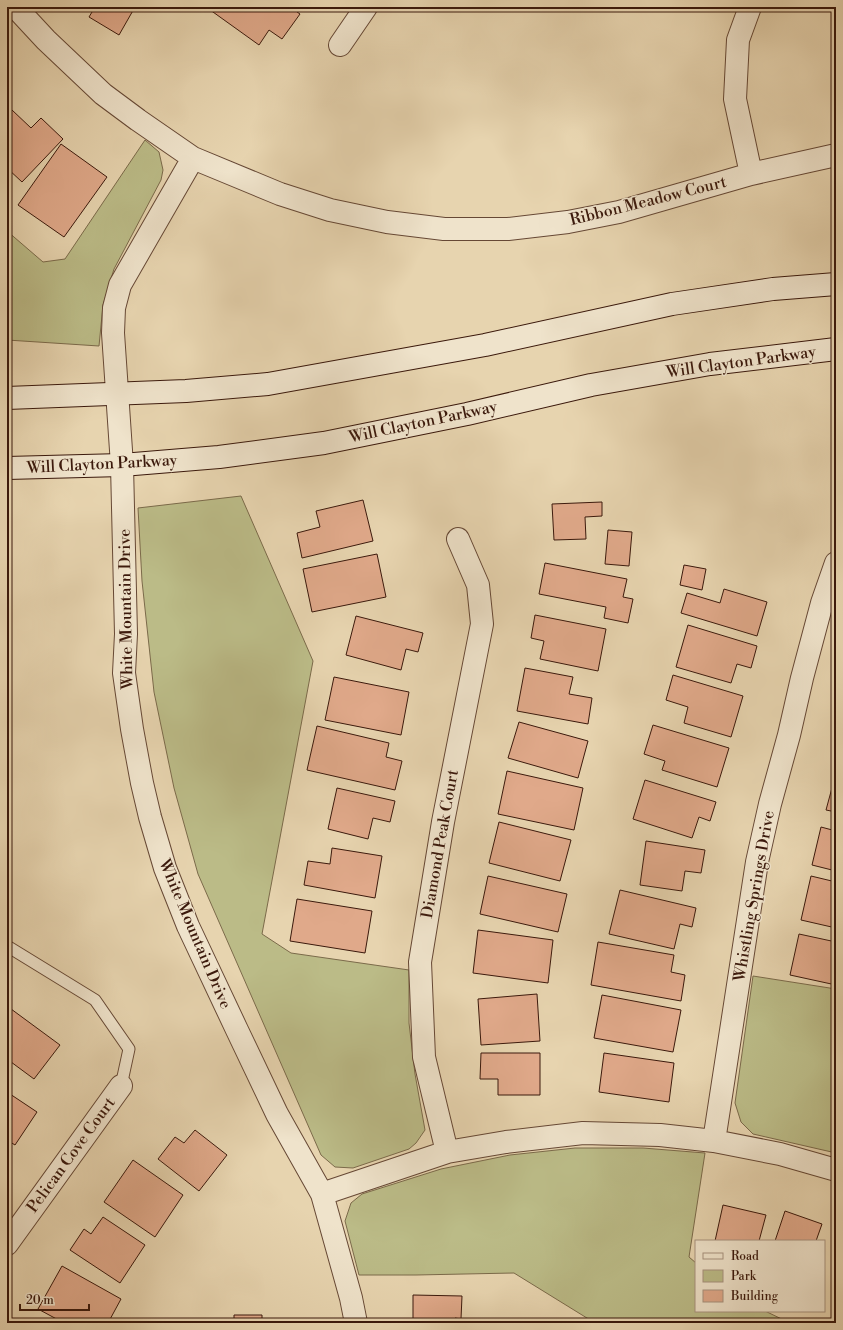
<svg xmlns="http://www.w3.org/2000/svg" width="843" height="1330" font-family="'Libre Bodoni',serif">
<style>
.green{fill:#bbbb87;stroke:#7b6a4a}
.building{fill:#e0a98a;stroke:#3b190c}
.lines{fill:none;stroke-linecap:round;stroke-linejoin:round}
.service-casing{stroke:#664835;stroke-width:13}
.minor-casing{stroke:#664835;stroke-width:24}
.secondary-casing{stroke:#3b190c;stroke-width:24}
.service{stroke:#efe3cb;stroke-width:11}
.minor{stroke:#efe3cb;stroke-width:22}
.secondary{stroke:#efe3cb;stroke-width:22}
.labels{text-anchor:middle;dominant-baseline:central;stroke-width:3;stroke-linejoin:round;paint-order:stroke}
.street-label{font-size:16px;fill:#3b190c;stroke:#efe3cb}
</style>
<rect width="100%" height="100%" fill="#e7d4af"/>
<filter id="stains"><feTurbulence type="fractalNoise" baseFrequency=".005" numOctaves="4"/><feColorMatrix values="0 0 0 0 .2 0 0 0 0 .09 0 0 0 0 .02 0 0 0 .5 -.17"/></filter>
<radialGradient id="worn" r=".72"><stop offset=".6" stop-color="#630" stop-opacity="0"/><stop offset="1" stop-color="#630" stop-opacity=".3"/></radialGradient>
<!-- green -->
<path class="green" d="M145 140 159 152 163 170 161 180 114 269 103 305 99 346 7 340V231L43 262 65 259Z
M241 496 313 661 262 934 291 953 409 970V1023L415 1074 425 1130 416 1143 409 1149 353 1168 335 1167 321 1155 198 874 174 788 154 692 142 581 138 508Z
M753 976 836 989V1153L753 1134 741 1122 735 1103Z
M575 1148H643L705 1153 689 1257 696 1263V1311H765L790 1323H595L514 1273 416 1275H359L345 1221 351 1203 362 1194 441 1169 510 1155Z"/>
<!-- building -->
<path class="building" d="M95 7H135L119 35 89 17Z
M206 7H290L300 14 282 39 269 30 259 45Z
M12 110 31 128 41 118 63 139 22 182 7 168V115Z
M61 144 107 177 64 237 18 205Z
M363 500 373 541 302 558 297 533 320 527 316 511Z
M602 502V516L585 517 586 539 554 540 552 504Z
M608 530 632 532 629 566 605 564Z
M377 554 386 597 312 612 303 569Z
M545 563 627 579 623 597 633 599 628 623 604 618 606 607 539 594Z
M684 565 706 569 702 590 680 585Z
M724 589 767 602 757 636 681 613 687 593 720 603Z
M535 615 606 629 598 671 540 659 544 641 531 638Z
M356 616 423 633 418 652 406 649 401 670 346 655Z
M688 625 757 646 751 668 737 664 731 683 676 667Z
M525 668 573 677 569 694 592 698 588 724 517 711Z
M673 675 743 696 731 737 684 723 688 707 666 700Z
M334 677 409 692 401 735 325 720Z
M519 722 588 741 578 778 508 758Z
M653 725 729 748 717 787 662 770 665 761 644 754Z
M317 726 389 743 386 757 402 761 395 790 307 770Z
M507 771 583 788 574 830 498 814Z
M836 773V812L826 810Z
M645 780 716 802 710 821 699 817 692 838 633 819Z
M337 788 395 801 390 822 373 818 368 839 328 829Z
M499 822 571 840 560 881 489 863Z
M821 827 836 831V871L812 865Z
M646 841 705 850 701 873 685 871 682 891 640 885Z
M332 848 382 856 375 898 304 885 308 861 330 864Z
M488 876 567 894 558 932 480 914Z
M811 876 836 882V928L801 920Z
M620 890 696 908 692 927 680 924 674 949 609 934Z
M297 899 372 911 365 953 290 941Z
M478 930 553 940 548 983 473 973Z
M799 934 836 942V985L790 975Z
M598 942 674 955 671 972 685 975 681 1001 591 985Z
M537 994 540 1041 481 1045 478 999Z
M602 995 681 1010 673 1052 594 1038Z
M7 1006 60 1045 34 1079 7 1059Z
M481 1053H540V1095H498V1079H480Z
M604 1053 674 1063 669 1102 599 1092Z
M7 1092 37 1112 15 1145 7 1140Z
M195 1130 227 1155 199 1191 158 1159 175 1137 184 1143Z
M133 1160 183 1195 155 1237 104 1202Z
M723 1205 766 1215 759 1241H715Z
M785 1211 822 1224 816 1241H775Z
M103 1217 145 1245 120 1283 70 1250 84 1229 91 1234Z
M62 1266 121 1299 108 1323H64L38 1309Z
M413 1295 462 1296 461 1319 455 1318V1323H413Z
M234 1315H262V1323H234Z
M480 1320 500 1323H480Z
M213 1321V1323H170Z"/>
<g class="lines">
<!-- service casing -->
<g class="service-casing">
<path id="service" d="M7 946 95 1000 129 1049 121 1086"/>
</g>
<!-- minor casing -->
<g class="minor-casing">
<path id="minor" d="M20 7V12L46 40 103 94 138 120 193 158 280 194 330 210 387 222 444 229H508L568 222 619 212 751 174 836 155
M750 7 738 40 735 99 751 174
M340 45 366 7
M193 158 120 285 114 308 113 333 122 465 126 634 124 673 132 729 142 783 150 817 165 868 188 926 237 1030 277 1114 322 1194 351 1298 356 1323
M714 1141 757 862 770 804 789 735 802 678 822 603 836 563
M447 1152 424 1057 420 962 443 822 482 624 478 585 458 539
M322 1194 447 1152 506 1142 583 1133 660 1135 714 1141 780 1154 836 1170
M7 1244 121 1086"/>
</g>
<!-- secondary casing -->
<g class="secondary-casing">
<path id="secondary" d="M7 398 186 391 268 384 485 345 672 304 773 289 836 284
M7 468 122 465 219 457 324 443 467 414 591 385 710 364 836 349"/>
</g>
<!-- service -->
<use href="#service" class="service"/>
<!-- minor -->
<use href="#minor" class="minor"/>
<!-- secondary -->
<use href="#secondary" class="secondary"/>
</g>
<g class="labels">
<!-- street labels -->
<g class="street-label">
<text transform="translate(648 201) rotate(-14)">Ribbon Meadow Court</text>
<text transform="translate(741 362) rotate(-8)">Will Clayton Parkway</text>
<text transform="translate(423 422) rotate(-12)">Will Clayton Parkway</text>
<text transform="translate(102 464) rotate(-3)">Will Clayton Parkway</text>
<text transform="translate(126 609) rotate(-91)">White Mountain Drive</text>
<text transform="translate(440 844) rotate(-80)">Diamond Peak Court</text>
<text transform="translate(754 896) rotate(-80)">Whistling Springs Drive</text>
<text transform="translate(195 934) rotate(67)">White Mountain Drive</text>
<text transform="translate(71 1155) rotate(-54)">Pelican Cove Court</text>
</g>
</g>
<!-- margin -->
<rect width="843" height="1330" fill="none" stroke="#e7d4af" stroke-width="24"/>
<rect x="8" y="8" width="827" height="1314" fill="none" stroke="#3b190c" stroke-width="2"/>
<rect x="12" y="12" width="819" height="1306" fill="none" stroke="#3b190c"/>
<!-- legend -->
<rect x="695" y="1240" width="130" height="72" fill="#efe3cb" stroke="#a7927f"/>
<rect x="703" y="1253" width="20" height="6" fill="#efe3cb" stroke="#a7927f"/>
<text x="731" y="1260" font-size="12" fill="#3b190c">Road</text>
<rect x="703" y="1270" width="20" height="12" fill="#bbbb87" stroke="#a7927f"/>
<text x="731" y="1280" font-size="12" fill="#3b190c">Park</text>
<rect x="703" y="1290" width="20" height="12" fill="#e0a98a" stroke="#a7927f"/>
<text x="731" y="1300" font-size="12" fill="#3b190c">Building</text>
<!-- scale -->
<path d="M20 1304v6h69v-6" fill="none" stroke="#3b190c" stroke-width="2"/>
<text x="26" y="1304" font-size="12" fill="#3b190c" stroke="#efe3cb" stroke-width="3" paint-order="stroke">20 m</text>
<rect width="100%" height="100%" filter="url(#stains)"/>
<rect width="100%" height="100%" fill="url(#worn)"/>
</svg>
